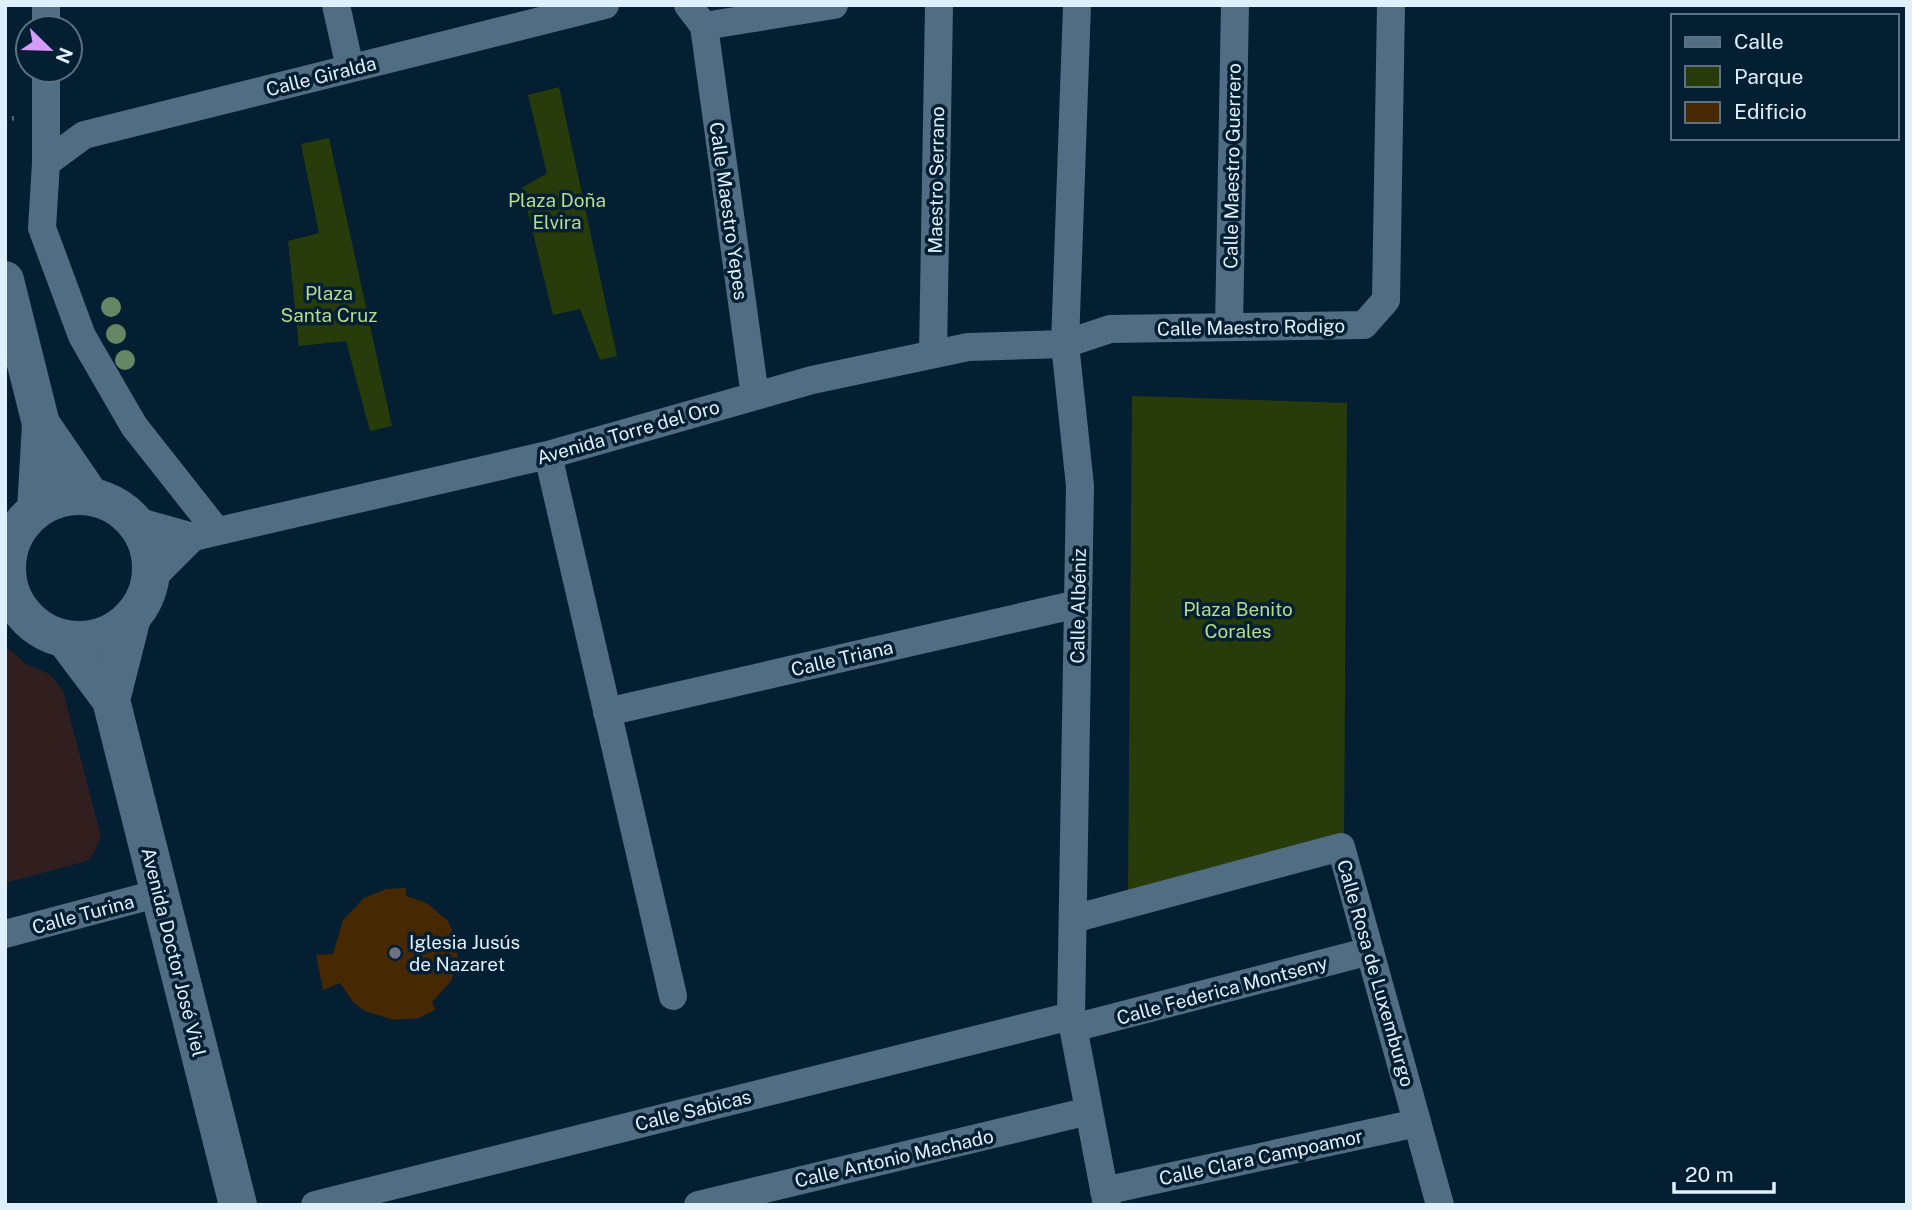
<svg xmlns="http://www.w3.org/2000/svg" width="1912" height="1210" font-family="'Public Sans',sans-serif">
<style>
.industrial{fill:#311e1f}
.green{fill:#283c0b}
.building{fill:#462803}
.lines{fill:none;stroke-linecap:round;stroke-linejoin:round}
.path{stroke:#536a7b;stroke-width:4.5;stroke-dasharray:2 5;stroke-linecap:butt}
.street{stroke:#506d84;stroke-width:28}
.secondary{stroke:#506d84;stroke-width:38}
.tree{fill:#668764}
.worship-dot{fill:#6b7280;stroke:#041f32;stroke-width:2.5}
.labels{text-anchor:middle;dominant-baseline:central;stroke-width:7;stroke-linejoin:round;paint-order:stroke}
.street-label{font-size:19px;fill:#dfeffc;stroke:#041f32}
.park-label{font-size:19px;fill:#b6dc8c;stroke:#041f32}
.poi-label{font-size:19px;fill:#dfeffc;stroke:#041f32;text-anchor:start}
</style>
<rect width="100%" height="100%" fill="#041f32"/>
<!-- industrial -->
<path class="industrial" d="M5 646 26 664 51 675 63 691 101 836 95 851 87 861 5 883Z"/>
<!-- green -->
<path class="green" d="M559 87 617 356 600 360 580 309 553 315 522 188 547 173 528 95Z
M329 138 392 426 370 431 346 341 299 346 288 241 319 233 301 144Z
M1132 396 1347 403 1344 837 1128 893Z"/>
<!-- building -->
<path class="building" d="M406 888V896L427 903 448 921 456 941 458 960 451 981 432 1002 435 1010 419 1018 394 1020 365 1011 354 1003 340 983 323 990 316 955 333 954 343 920 364 898 386 889Z"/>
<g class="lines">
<!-- path -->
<path class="path" d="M5 119 17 118"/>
<!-- street -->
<path class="street" d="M336 5 350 68
M688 5 704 26 755 396
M1077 5 1065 344 1080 486 1071 1016 1107 1205
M704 26 834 5
M46 28V5
M46 70V163L42 228 82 336 134 426 216 530
M46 163 84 135 605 5
M1229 327 1235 5
M933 354 939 5
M548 455 673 996
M132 520 193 537
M150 580 193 537 548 455 812 380 968 347 1065 344 1110 329 1364 325 1386 300 1391 5
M607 712 1078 604
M1073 919 1341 847 1440 1205
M5 934 160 893
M1073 1028 1370 951
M1104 1191 1417 1123
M315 1205 1071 1016
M698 1205 1089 1111"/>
<!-- secondary -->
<path class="secondary" d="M5 280 41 424 36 510
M41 424 91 497
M7 568a72 72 0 1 1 144 0a72 72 0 1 1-144 0Z
M66 640 111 700 238 1205
M111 700 132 617"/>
</g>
<!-- trees -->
<g class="tree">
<circle cx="111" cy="307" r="10"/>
<circle cx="116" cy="334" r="10"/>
<circle cx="125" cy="360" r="10"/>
</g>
<!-- markers -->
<circle class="worship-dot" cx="395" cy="953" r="7"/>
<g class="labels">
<!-- street labels -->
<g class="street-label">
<text transform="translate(321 76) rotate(-14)">Calle Giralda</text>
<text transform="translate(1232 166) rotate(-89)">Calle Maestro Guerrero</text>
<text transform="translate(936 180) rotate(-89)">Maestro Serrano</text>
<text transform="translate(729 211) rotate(82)">Calle Maestro Yepes</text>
<text transform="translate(1251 327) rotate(-1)">Calle Maestro Rodigo</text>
<text transform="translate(628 432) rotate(-16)">Avenida Torre del Oro</text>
<text transform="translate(1078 606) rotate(-89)">Calle Albéniz</text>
<text transform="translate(842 658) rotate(-13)">Calle Triana</text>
<text transform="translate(83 914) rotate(-15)">Calle Turina</text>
<text transform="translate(174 952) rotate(76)">Avenida Doctor José Viel</text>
<text transform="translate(1376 973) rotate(74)">Calle Rosa de Luxemburgo</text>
<text transform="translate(1222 990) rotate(-15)">Calle Federica Montseny</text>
<text transform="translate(693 1110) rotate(-14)">Calle Sabicas</text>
<text transform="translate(1261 1157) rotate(-12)">Calle Clara Campoamor</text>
<text transform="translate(894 1158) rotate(-13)">Calle Antonio Machado</text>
</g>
<!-- park labels -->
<g class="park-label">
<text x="557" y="200">Plaza Doña<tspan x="557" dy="22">Elvira</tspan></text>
<text x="329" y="293">Plaza<tspan x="329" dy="22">Santa Cruz</tspan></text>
<text x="1238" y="609">Plaza Benito<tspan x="1238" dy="22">Corales</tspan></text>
</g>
<!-- poi labels -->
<g class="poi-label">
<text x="409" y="942">Iglesia Jusús<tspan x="409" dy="22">de Nazaret</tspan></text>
</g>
</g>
<!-- border -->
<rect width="1912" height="1210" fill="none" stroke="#dfeffc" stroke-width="14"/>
<!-- legend -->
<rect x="1671" y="14" width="228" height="126" fill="#041f32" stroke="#5c7283" stroke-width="2"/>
<rect x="1685" y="37" width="35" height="10" fill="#506d84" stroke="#5c7283" stroke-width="2"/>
<text x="1734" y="49" font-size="21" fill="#dfeffc">Calle</text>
<rect x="1685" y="66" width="35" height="21" fill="#283c0b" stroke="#5c7283" stroke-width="2"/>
<text x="1734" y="84" font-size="21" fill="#dfeffc">Parque</text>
<rect x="1685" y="102" width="35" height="21" fill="#462803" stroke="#5c7283" stroke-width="2"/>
<text x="1734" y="119" font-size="21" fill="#dfeffc">Edificio</text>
<!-- north arrow -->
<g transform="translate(49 49) rotate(113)"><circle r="33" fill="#041f32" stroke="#5c7283" stroke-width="2"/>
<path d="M0-5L12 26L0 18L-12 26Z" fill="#d79bf9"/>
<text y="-10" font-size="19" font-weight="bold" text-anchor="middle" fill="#dfeffc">N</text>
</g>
<!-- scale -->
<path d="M1674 1182v10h100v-10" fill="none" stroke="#dfeffc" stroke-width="3.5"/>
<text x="1685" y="1182" font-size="21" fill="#dfeffc" stroke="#041f32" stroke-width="5" paint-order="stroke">20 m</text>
</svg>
